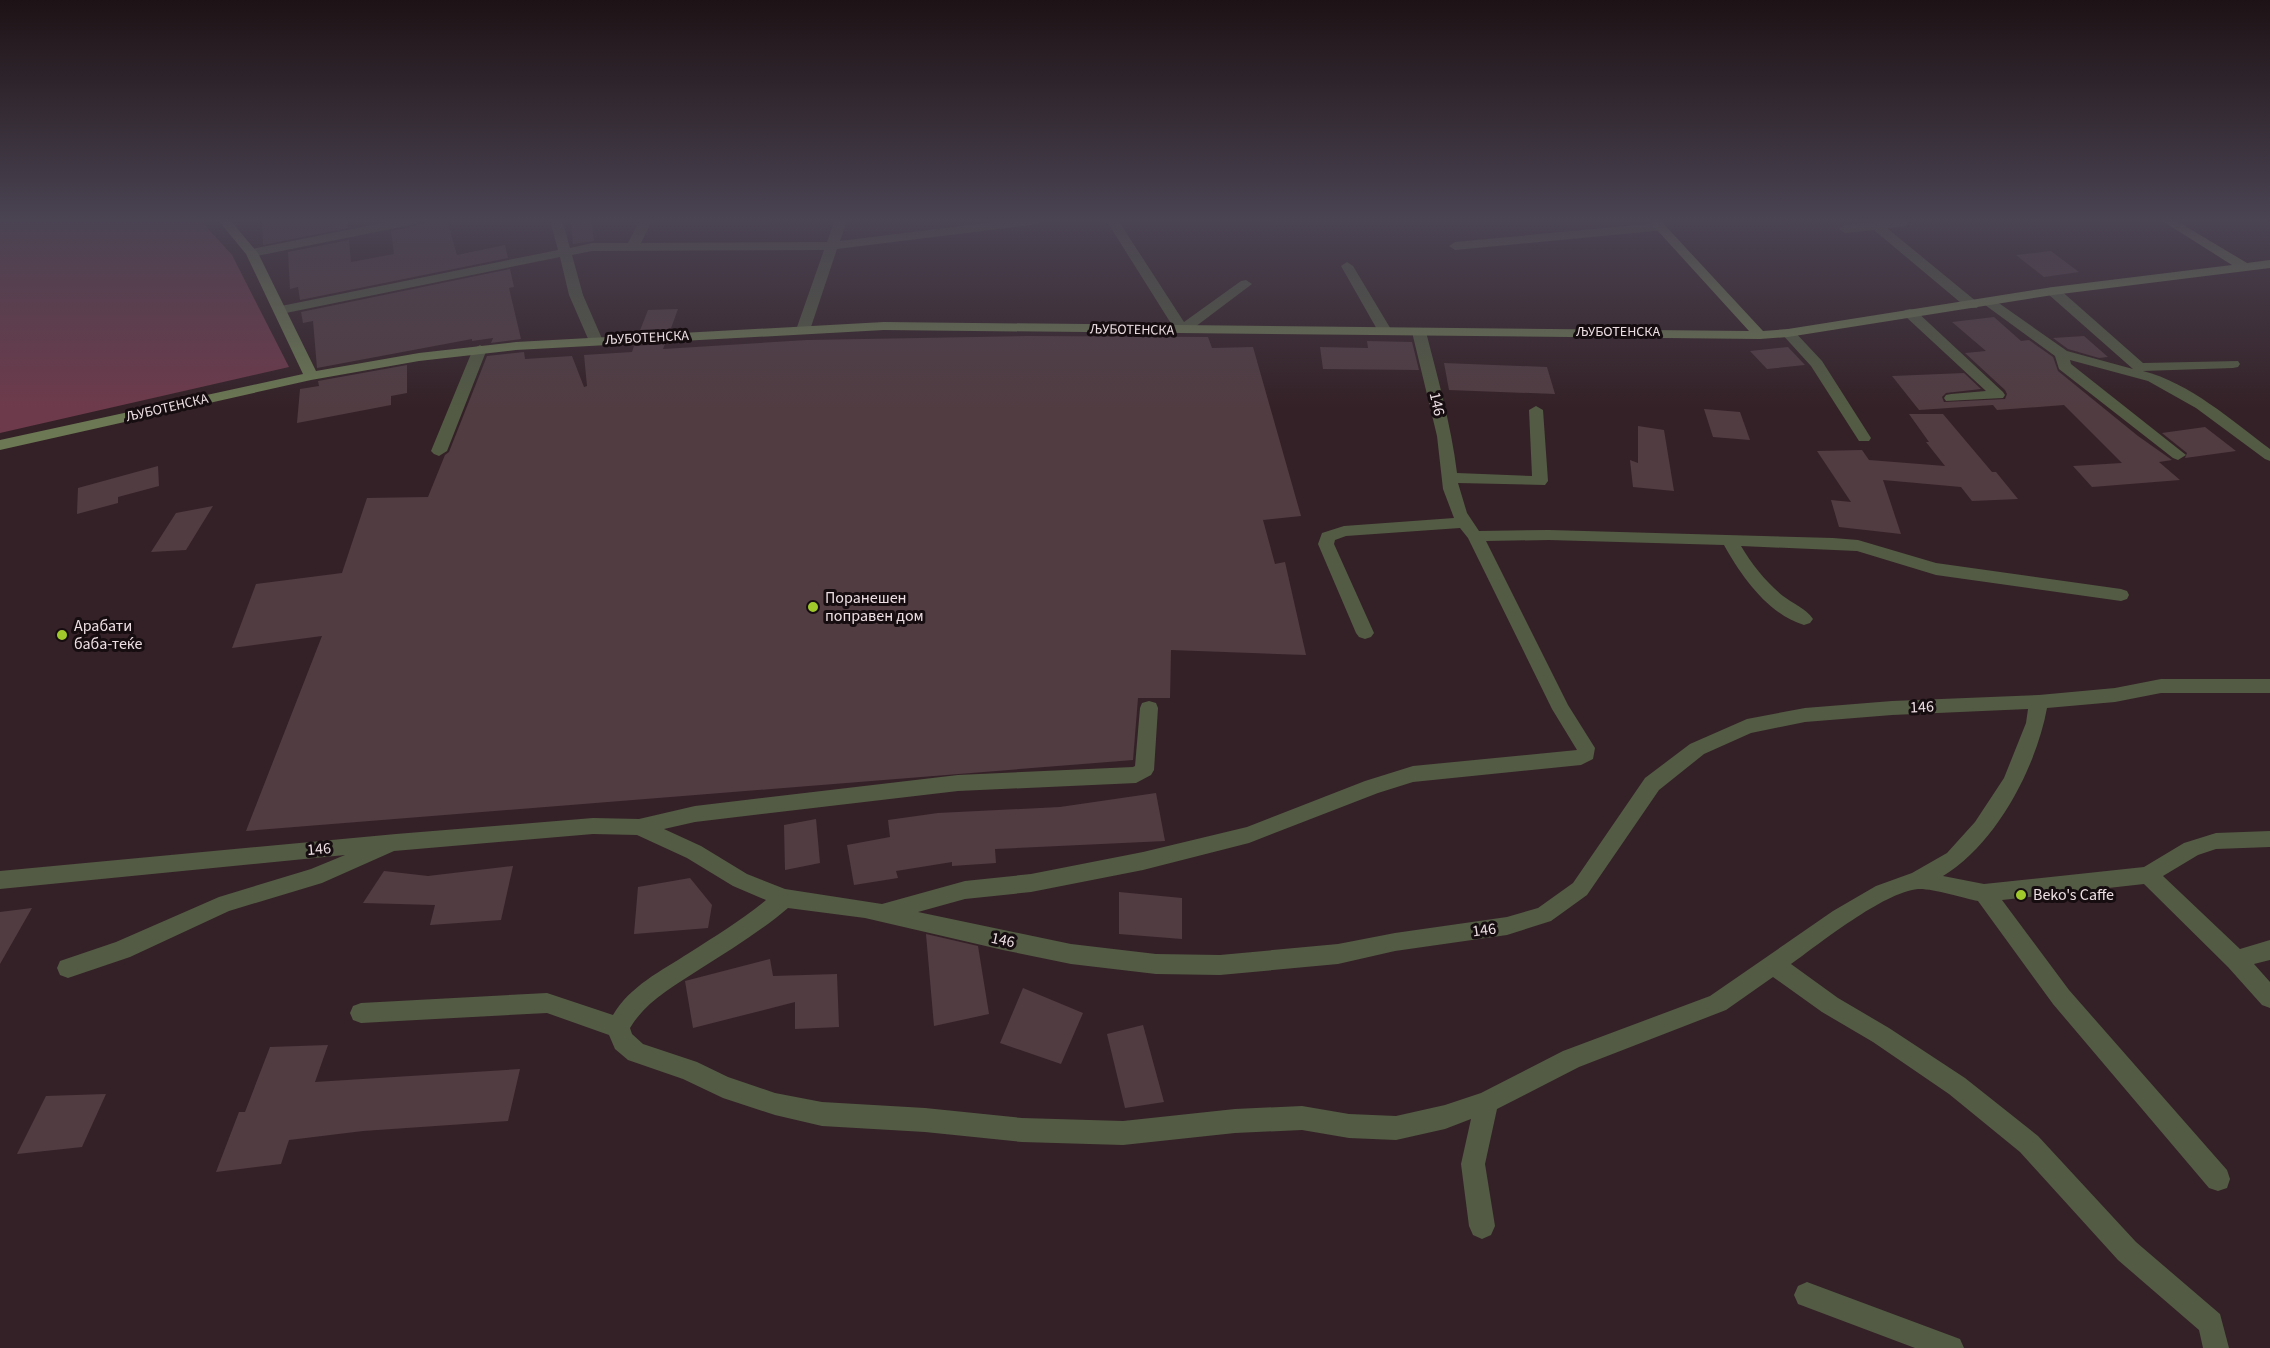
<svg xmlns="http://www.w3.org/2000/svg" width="2270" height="1348" font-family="'Source Sans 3',sans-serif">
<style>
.green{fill:#6d3a4b}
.building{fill:#513c42}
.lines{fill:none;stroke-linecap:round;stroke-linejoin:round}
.street{fill:#535b44;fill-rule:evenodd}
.secondary{fill:#6b7853;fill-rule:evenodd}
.poi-dot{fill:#a0ca2c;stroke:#160d10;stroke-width:2}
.labels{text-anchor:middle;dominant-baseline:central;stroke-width:6;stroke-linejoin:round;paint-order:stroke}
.far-street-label{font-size:14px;fill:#eddfe3;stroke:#160d10}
.street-label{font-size:16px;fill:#eddfe3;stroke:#160d10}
.poi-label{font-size:16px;fill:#eddfe3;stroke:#160d10;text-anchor:start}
</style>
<rect width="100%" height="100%" fill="#342127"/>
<!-- green -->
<path class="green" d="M0 220H200L232 255 289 367 0 433Z"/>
<!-- building -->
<path class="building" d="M262 220H347L348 228 263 245Z
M431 220H447L457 255 505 245 508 258 300 300 298 287 290 289 288 252 349 240 351 262 394 254 391 231 415 226Z
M571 220H591L594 241 573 244Z
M2051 251 2079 272 2044 277 2016 255Z
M510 269 514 287 509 288 521 339 491 343 493 338 472 341V339L317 368 313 321 303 323 301 312Z
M678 309 670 331 639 333 648 310Z
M1994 317 2021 341 2029 340 2053 357 2058 371 2138 436 2172 460 2159 462 2180 480 2092 487 2073 466 2122 463 2064 405 1997 410 1993 405 1919 410 1892 376 1964 373 1981 389 1946 393 1942 397 1944 402 2005 399 2007 394 2005 390 1965 353 1986 351 1952 322Z
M1028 336 1208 337 1212 348 1253 347 1301 516 1263 520 1275 564 1285 562 1306 655 1171 650 1170 698H1138L1133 760 246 831 322 636 232 648 256 584 342 573 367 498 428 497 445 455 449 452 487 356 524 352 525 359 572 356 584 387 587 386 584 355 632 352 634 346 665 344 663 349 807 340Z
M2084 336 2108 357 2099 358 2068 349 2053 338Z
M1367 341 1412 342 1419 370 1323 369 1320 347 1368 348Z
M1788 347 1805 365 1767 369 1750 351Z
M1444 363 1547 367 1555 394 1449 390Z
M407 365V393L391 396V405L297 423 300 389 319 386 318 381Z
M1704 409 1740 412 1750 440 1713 437Z
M1909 414H1943L1992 472H1996L2018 499 1972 501 1961 487 1883 480 1901 534 1839 527 1831 500 1851 502 1817 451 1862 450 1869 460 1945 466 1926 442H1929Z
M1638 426 1664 430 1674 491 1633 487 1630 460 1638 463Z
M2205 427 2236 451 2185 458 2187 453 2162 433Z
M158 466 159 486 118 497V503L77 514 78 488Z
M213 506 186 550 151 552 176 513Z
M1156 793 1165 841 995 849 996 863 952 866V862L896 871 898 878 854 885 847 845 890 837 888 820 938 813 1060 807Z
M816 819 820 863 785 870 784 825Z
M513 866 501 920 430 925 435 905 363 903 384 871 428 876Z
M690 878 712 905 708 928 634 934 638 887Z
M1119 892 1182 898V939L1119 934Z
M32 908 0 964V912Z
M926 934 978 946 989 1014 934 1026Z
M770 959 773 976 837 974 839 1027 795 1029V1002L693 1028 685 981Z
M1023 988 1083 1013 1061 1064 1000 1043Z
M1143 1025 1164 1102 1125 1108 1107 1034Z
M328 1045 315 1082 520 1069 508 1121 363 1131 289 1140 281 1164 216 1172 239 1112H245L270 1047Z
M106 1094 82 1147 17 1154 46 1096Z"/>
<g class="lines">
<!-- street -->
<path class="street" d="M398 220H421L415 224 252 257 246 253 252 249Z
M550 220H562L570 248 592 243H628L640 220H652L641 243 827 242 835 220H847L840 241 1011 220H1044L1038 224 837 249 810 330 803 334 796 330 824 250 592 251 572 255 583 295 603 341 596 345 589 341 569 295 560 257 281 314 274 310 281 306 558 250Z
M1106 220H1118L1184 322 1241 281 1246 280 1252 284 1187 333H1177Z
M1897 220H1905L1907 223 1905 226 1887 228 1977 302 1979 305 1977 308H1967L1874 230 1845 233 1839 229 1845 225Z
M1660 223 1664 224V230L1455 250 1449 246 1455 242Z
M1347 262 1353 266 1392 331 1390 334 1385 335 1378 331 1341 266Z
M2053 287 2058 288 2143 363 2238 361 2240 364 2238 367 2233 368 2143 371C2190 383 2231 420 2270 449V461L2265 459 2196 408 2148 381 2070 360 2071 364 2186 455 2178 460 2173 458 2059 369 2055 356 1981 302 1983 299H1993L2067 351 2133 369 2048 294 2046 291 2048 288Z
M1910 309 1915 310 2003 392 2005 395 2003 398 1946 401 1944 398 1946 395 1951 394 1986 391 1905 316 1903 313 1905 310Z
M1419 328 1426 332C1438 379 1451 425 1457 473L1532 476 1529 410 1536 406 1543 410 1548 481 1545 485 1458 483 1467 513 1479 531 1549 530 1833 538 1858 540 1936 563 2121 589 2127 591 2129 595 2127 599 2121 601 1936 575 1857 551 1741 546C1752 565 1766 582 1783 596 1792 603 1807 609 1813 619L1810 623 1804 625C1769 615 1741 576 1724 545L1549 540 1486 541 1568 705 1595 748 1593 759 1581 765 1413 782 1378 793 1249 843 1143 870 1031 892 965 899 918 912 1071 944 1156 954 1220 955 1338 944 1395 933 1507 917 1538 908 1573 883 1645 778 1690 744 1747 719 1805 708 1892 701 2039 695 2115 688 2161 679H2270V693H2161L2115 702 2047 708C2036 768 1996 844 1943 876L1984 884 2144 867 2184 843 2216 833 2270 831V847L2216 849 2198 855 2163 876 2240 949 2270 940V960L2254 964 2270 982V1008L2262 1005 2228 967 2144 884 2002 900 2069 990 2227 1170 2230 1179 2227 1188 2218 1191 2209 1188 2053 1004 1978 901C1964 898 1931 888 1918 889 1882 893 1821 943 1791 964L1838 998 1889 1028 1965 1078 2038 1136 2136 1242 2220 1314 2229 1348H2203L2199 1330 2118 1260 2020 1152 1949 1094 1873 1042 1822 1012 1773 977 1726 1010 1579 1067 1497 1109 1485 1164 1495 1226 1491 1235 1482 1239 1473 1235 1469 1226 1461 1164 1471 1119 1445 1129 1396 1140 1349 1138 1302 1130 1235 1133 1123 1145 1022 1142 925 1132 822 1126 775 1115 723 1098 683 1079 628 1060 615 1049 609 1035 547 1013 361 1023 353 1020 350 1013 353 1006 361 1003 547 993 613 1015C630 986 661 971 689 953 715 936 742 920 766 900L733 886 687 858 637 835 593 834 394 851 322 883 229 911 130 957 68 978 60 975 57 968 60 961 116 942 219 897 311 869 345 855 0 889V871L396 834 593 818 639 819 695 806 958 775 1133 767 1135 766 1140 708 1142 703 1149 701 1156 703 1158 708 1154 770 1151 775 1136 783 958 791 695 822 664 829 701 846 747 874 785 889 882 904 965 881 1031 874 1143 852 1247 827 1365 781 1413 766 1577 750 1552 709 1468 538 1460 528 1346 536 1335 540 1334 544 1374 633 1371 637 1365 639 1359 637 1356 633 1318 544 1322 533 1344 526 1454 518 1443 489 1437 436 1412 332ZM2028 709 2026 723 2004 778 1975 822 1947 853 1912 873 1876 886 1833 911 1710 996 1563 1051 1481 1093 1445 1105 1396 1116 1349 1114 1302 1106 1235 1109 1123 1121 1022 1118 925 1108 822 1102 775 1093 728 1077 697 1062 643 1044 632 1034 630 1028C646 1001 674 986 700 969 730 950 761 931 788 908L865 918 1003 950 1071 964 1156 974 1220 975 1338 964 1395 951 1507 935 1551 921 1587 895 1659 790 1704 754 1751 733 1805 722 1892 715Z
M1788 329 1793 330 1822 361 1871 438 1869 441H1859L1811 366 1781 333Z
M480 345 487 349 447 451 439 456 434 454 431 451 473 349Z
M1807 1282 1960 1339 1964 1348H1915L1798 1304 1794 1295 1798 1286Z"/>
<!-- secondary -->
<path class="secondary" d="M218 220H230L258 253 316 371 419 353 516 342 884 322 1749 331 1648 220H1660L1763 331 1788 329 2053 287 2232 265 2161 220H2175L2247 263 2270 260V268L2053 295 1788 337 1760 339 884 330 516 350 419 361 311 380 0 450V440L303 374 246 254Z"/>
</g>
<!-- sky -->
<linearGradient id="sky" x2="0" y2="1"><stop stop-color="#1d1215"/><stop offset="0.54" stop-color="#4a4352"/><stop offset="1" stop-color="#4a4352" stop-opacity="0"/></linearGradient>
<rect width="2270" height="408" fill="url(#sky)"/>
<!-- markers -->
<g class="poi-dot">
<circle cx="813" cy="607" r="6"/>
<circle cx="62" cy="635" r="6"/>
<circle cx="2021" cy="895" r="6"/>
</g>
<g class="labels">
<!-- far-street labels -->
<g class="far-street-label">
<text transform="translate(1132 330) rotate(1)">ЉУБОТЕНСКА</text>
<text x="1618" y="332">ЉУБОТЕНСКА</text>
<text transform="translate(647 338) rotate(-3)">ЉУБОТЕНСКА</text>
<text transform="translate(167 408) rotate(-13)">ЉУБОТЕНСКА</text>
</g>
<!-- street labels -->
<g class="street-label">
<text transform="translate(1437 404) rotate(77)">146</text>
<text transform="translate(1922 707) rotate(-3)">146</text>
<text transform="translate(319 849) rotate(-5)">146</text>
<text transform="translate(1484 930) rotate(-8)">146</text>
<text transform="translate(1003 940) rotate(12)">146</text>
</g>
<!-- poi labels -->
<g class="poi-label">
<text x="825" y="598">Поранешен<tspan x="825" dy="18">поправен дом</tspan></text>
<text x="74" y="626">Арабати<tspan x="74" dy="18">баба-теќе</tspan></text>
<text x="2033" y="895">Beko's Caffe</text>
</g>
</g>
</svg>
